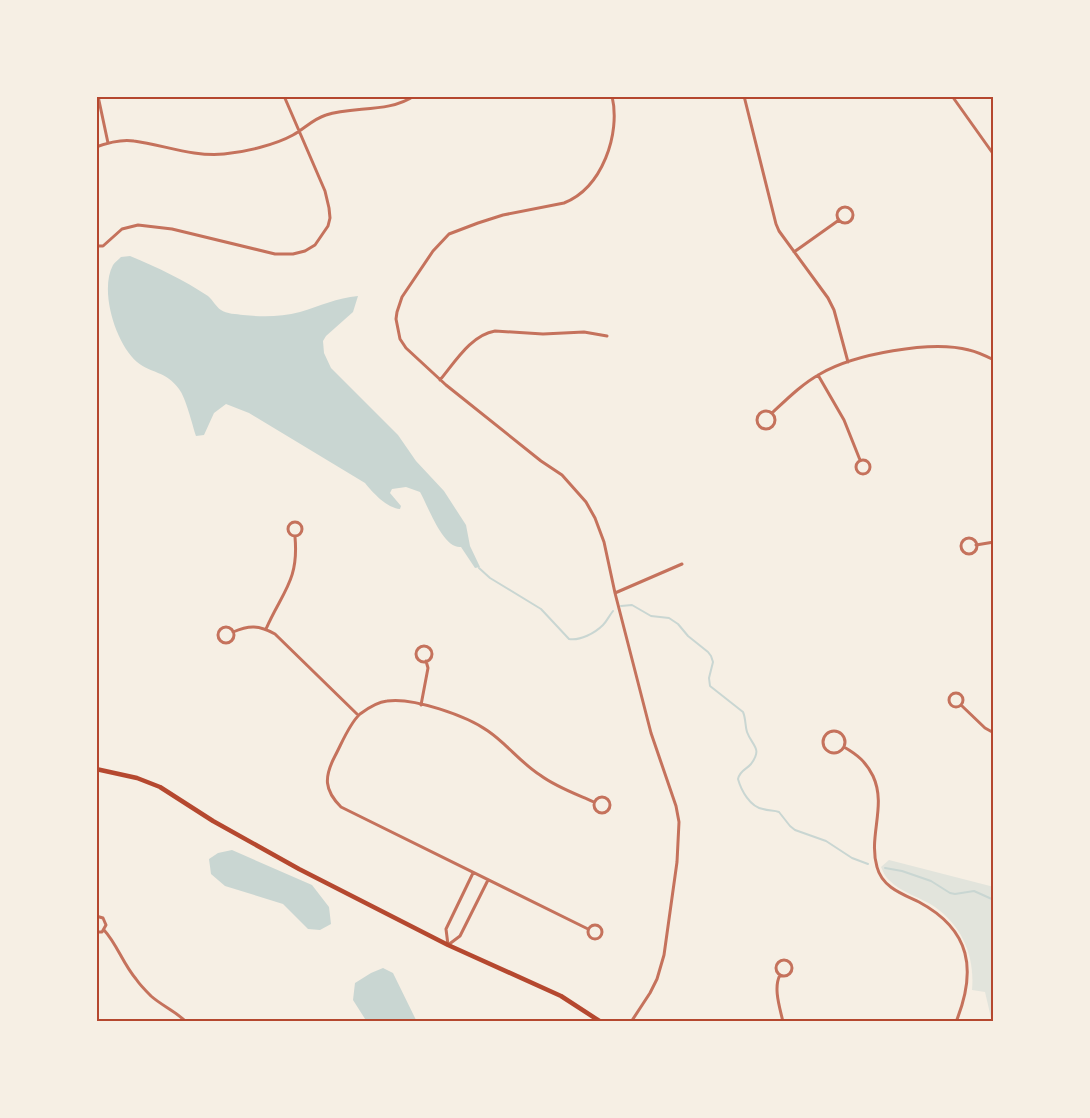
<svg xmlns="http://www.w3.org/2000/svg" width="1090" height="1118" font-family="Poppins,sans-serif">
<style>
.green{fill:#e2e4dc}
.water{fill:#c9d6d2}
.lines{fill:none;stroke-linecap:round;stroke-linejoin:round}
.stream{stroke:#c9d6d2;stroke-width:2}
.minor{stroke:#c5725c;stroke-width:3}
.secondary{stroke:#b5482f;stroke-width:4.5}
.neatline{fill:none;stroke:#b5482f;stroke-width:2}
</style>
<rect width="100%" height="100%" fill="#f6efe4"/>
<!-- green -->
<path class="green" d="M889 860 994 887V1022H992L985 992 972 990C975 957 963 927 935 907 921 897 901 893 889 880 885 877 883 871 881 867Z"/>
<!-- water -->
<path class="water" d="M130 256C157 267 184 280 208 296 213 300 216 307 221 310 226 314 237 314 243 315 262 317 281 317 300 312 320 306 337 298 358 296L353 312 326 336 323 341 324 353 331 368 398 435 416 461 444 491 466 525 470 546 480 567 475 568 461 547C443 549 428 506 420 492L406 487 392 489 390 493 401 506 400 509C387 508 373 493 365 483L249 413 226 404 214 413 204 435 196 436C192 424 186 398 179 389 165 370 151 374 137 362 116 344 99 291 113 265 115 262 119 259 121 257Z
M232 850 312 885 329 907 331 924 320 930 308 929 283 904 225 886 211 874 209 859 218 853Z
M383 968 393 973 417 1022H367L353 1000 355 983 371 973Z"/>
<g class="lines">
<!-- stream -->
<path class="stream" d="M479 568 490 578 541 609 569 639C580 641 595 633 603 625 607 621 609 616 613 611
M621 606 632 605 651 616 669 618 678 624 688 636 708 652 711 656 713 662 709 678 710 686 743 712C746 719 745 726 747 732 752 746 763 748 751 764 746 770 740 770 738 779 741 790 750 807 763 809 769 811 774 810 779 812L790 826 795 830 826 841 852 858 868 864
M885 868 902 871 931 881 950 893 955 894 974 891 994 900"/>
<!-- minor -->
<path class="minor" d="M98 96 108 143
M612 96C621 134 602 188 564 203L503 215 478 223 449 234 433 251 402 297 397 312 396 319 400 339 406 348 446 385 541 461 562 475 586 502 595 518 604 542 615 593 651 733 676 806 679 822 677 862 664 955 657 979 650 993 631 1022
M744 96 776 224 779 231 828 298 834 310 848 362
M952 96 994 155
M96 147C107 143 122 139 134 141 164 145 193 157 224 154 245 152 275 145 293 135 304 129 313 119 326 115 353 106 389 113 414 96
M837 215a8 8 0 1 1 16 0a8 8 0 1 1-16 0Z
M96 246H103L122 229 138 225 172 229 275 254H293L305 251 315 245 328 226 330 218 329 208 325 191 284 96
M794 252 839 220
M818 375 844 420 860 460
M440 380C455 362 471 335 495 331L543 334 584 332 607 336
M757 420a9 9 0 1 1 18 0a9 9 0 1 1-18 0Z
M772 413C787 399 802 384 820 374 854 354 931 340 969 350 978 352 986 356 994 360
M856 467a7 7 0 1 1 14 0a7 7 0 1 1-14 0Z
M288 529a7 7 0 1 1 14 0a7 7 0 1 1-14 0Z
M961 546a8 8 0 1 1 16 0a8 8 0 1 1-16 0Z
M976 545 994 542
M615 593 682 564
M218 635a8 8 0 1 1 16 0a8 8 0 1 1-16 0Z
M266 629C282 592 299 581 295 537
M233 632C249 625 259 625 275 634L358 715
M416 654a8 8 0 1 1 16 0a8 8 0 1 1-16 0Z
M949 700a7 7 0 1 1 14 0a7 7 0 1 1-14 0Z
M421 705 428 668 426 661
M961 705 985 728 994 733
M823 742a11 11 0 1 1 22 0a11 11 0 1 1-22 0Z
M844 747C858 755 866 762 873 776 887 806 868 836 877 867 882 887 902 894 919 902 971 930 977 970 956 1022
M594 805a8 8 0 1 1 16 0a8 8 0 1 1-16 0Z
M96 916 103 918 106 925 102 932H96
M588 932a7 7 0 1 1 14 0a7 7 0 1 1-14 0Z
M588 929 341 807C324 790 324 777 335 756 342 743 349 724 360 714 368 708 377 702 387 701 413 697 467 716 488 731 507 744 521 763 540 775 556 787 576 794 594 802
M104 930C117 944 123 964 136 979 140 985 146 991 151 996 162 1006 176 1011 186 1022
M448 945 446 929 473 873
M448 945 460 936 488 880
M776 968a8 8 0 1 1 16 0a8 8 0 1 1-16 0Z
M780 975C773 988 780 1008 783 1022"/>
<!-- secondary -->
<path class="secondary" d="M96 769 137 778 160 787 213 821 299 869 448 945 561 996 601 1022"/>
</g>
<!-- border -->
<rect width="1090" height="1118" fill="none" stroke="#f6efe4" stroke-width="195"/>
<rect x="98" y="98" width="894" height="922" class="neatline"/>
</svg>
